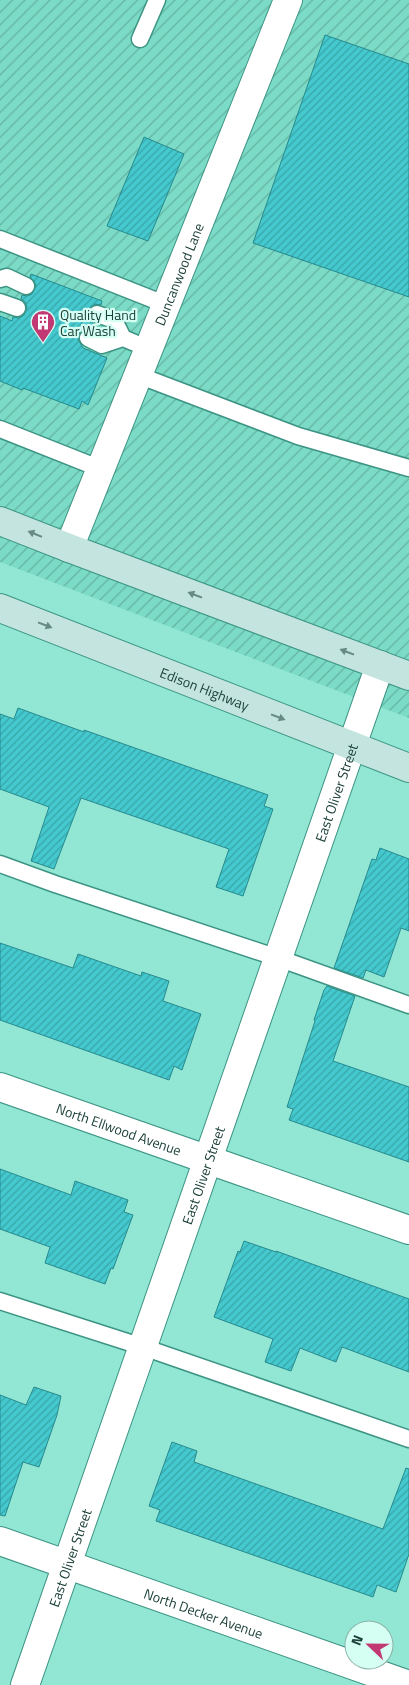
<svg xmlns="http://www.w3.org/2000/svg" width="409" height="1685" font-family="'Titillium Web',sans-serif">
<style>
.industrial{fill:url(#industrial-furrows)}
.building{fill:url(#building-hatch);stroke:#278a8e}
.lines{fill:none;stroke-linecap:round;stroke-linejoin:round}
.lane-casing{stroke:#3c9483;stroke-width:19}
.street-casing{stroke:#3c9483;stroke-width:30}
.secondary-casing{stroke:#3c9483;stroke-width:30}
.lane{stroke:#fff;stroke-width:16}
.street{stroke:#fff;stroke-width:28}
.secondary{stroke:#c4e5df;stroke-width:28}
.oneway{fill:#688a84}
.labels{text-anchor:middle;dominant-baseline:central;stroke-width:4.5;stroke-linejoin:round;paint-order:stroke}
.street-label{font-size:14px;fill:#1c4039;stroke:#d6fff4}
.poi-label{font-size:14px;fill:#1c4039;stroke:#d6fff4;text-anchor:start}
</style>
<defs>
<pattern id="industrial-furrows" width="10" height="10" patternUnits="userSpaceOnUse" patternTransform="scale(1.25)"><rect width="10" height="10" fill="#7bdbc6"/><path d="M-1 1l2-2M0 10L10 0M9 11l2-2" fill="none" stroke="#64b3a2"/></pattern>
<pattern id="building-hatch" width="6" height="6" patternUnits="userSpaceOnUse" patternTransform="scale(1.25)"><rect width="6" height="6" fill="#44c9ce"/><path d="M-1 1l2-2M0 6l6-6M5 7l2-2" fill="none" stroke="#38a5a8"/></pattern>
</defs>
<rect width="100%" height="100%" fill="#91e7d4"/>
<!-- industrial -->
<path class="industrial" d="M0 0H409V718L0 562Z"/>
<!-- building -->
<path class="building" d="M325 35 409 64V297L253 243Z
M144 137 184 154 148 241 107 226Z
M31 274 102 301 101 305 95 304 88 310 87 316 93 323 91 329 82 330 79 334 78 339 83 348 107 358 88 405 82 401 79 409 23 388 22 390 0 381V316L12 321 13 317 19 318 24 315 27 307 25 302 21 299 22 295 27 296 32 294 36 286 34 281 30 277Z
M18 708 84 732V730L268 795 264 806 273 809 243 896 216 887 229 849 81 798 54 869 31 861 49 807 0 789V714L14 719Z
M380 848 409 859V931L401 928 384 977 366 970 363 978 334 968 372 859 376 860Z
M0 943 73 968 78 954 141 976 142 972 169 981 163 1001 201 1014 182 1070 174 1066 169 1080 0 1020Z
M327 986 355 996 333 1061 409 1087V1162L289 1120 293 1109 287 1107 315 1021 314 1020 324 990Z
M0 1169 71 1195 75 1181 128 1200 124 1212 133 1215 113 1269 111 1268 105 1284 45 1263 50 1247 0 1229Z
M244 1241 276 1252V1251L409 1299V1372L342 1347 336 1362 300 1348 291 1371 265 1362 273 1339 214 1317 238 1251 240 1252Z
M34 1387 61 1396 57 1415 39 1467 23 1462 5 1516 0 1515V1395L26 1405Z
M172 1442 197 1451 194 1462 383 1529 406 1468 409 1469V1554L396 1592 377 1585 373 1597 156 1521 160 1510 149 1506Z"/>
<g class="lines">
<!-- lane casing -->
<g class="lane-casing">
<path id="lane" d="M140 39 157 0
M0 239 167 305
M0 279 7 277 26 286
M0 302 17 308
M97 314 114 320 123 338
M88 338 102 345 123 338 149 349
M138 375 298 436 409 468
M0 429 101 469
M0 864 55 884 278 958 409 1005
M0 1301 143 1347 409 1439"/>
</g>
<!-- street casing -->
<g class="street-casing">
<g id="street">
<path id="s1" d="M69 548 288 0"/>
<path id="s2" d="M0 1087 409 1230"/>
<path id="s3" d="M0 1541 409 1685"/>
<path id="s4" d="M25 1685 380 665"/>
</g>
</g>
<!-- secondary casing -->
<g class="secondary-casing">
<g id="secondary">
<path d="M0 521 69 548 409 676"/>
<path id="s5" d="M0 608 409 768"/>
</g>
</g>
<!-- lane -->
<use href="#lane" class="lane"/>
<!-- street -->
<use href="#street" class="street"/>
<!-- secondary -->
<use href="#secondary" class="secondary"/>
</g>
<!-- one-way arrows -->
<defs><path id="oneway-solid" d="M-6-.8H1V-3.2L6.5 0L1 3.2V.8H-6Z" transform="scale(1.25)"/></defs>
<g class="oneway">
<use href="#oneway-solid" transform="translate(35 534) rotate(-158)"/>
<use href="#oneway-solid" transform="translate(195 595) rotate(-159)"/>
<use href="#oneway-solid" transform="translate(45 625) rotate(21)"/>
<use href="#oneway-solid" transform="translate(347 652) rotate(-159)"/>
<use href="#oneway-solid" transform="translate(278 717) rotate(21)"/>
</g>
<!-- icons -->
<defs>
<g id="building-pin" transform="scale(1.25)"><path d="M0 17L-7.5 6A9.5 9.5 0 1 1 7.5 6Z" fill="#c23873" stroke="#d6fff4"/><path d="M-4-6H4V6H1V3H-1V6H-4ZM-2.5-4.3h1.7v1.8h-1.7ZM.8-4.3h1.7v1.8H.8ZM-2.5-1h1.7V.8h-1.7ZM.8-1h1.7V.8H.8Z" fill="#fff"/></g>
</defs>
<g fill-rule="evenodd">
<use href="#building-pin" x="43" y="322"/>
</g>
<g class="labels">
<!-- street labels -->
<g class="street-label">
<text stroke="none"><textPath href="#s1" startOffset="295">Duncanwood Lane</textPath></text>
<text stroke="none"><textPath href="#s5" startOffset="220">Edison Highway</textPath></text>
<text stroke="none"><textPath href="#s4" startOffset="945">East Oliver Street</textPath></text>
<text stroke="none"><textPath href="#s2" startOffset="126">North Ellwood Avenue</textPath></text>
<text stroke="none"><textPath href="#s4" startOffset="540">East Oliver Street</textPath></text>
<text stroke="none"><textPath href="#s4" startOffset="135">East Oliver Street</textPath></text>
<text stroke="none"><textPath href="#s3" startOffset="216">North Decker Avenue</textPath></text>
</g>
<!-- poi labels -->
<g class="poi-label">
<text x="60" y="314">Quality Hand<tspan x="60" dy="16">Car Wash</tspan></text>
</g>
</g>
<!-- north arrow -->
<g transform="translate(369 1645) rotate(292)"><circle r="24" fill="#d6fff4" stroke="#8cb3a9"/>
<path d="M0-4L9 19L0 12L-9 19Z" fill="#c23873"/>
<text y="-8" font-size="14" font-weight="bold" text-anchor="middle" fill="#1c4039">N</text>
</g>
</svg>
